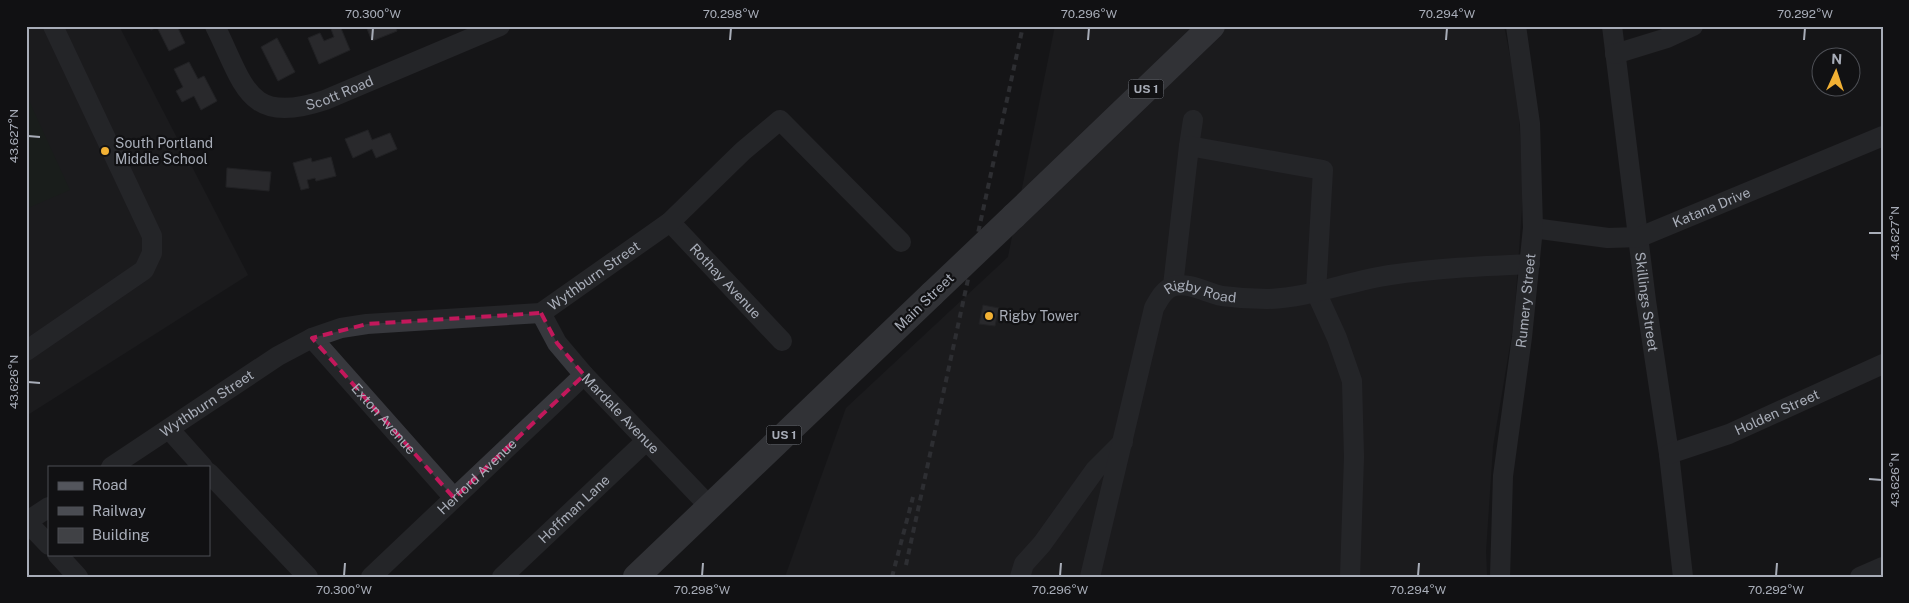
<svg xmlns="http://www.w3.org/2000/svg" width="1909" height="603" font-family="'Public Sans',sans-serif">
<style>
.built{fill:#222225}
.green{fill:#1e261f}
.building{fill:#404145;stroke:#303034}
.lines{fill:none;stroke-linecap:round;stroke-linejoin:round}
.minor{stroke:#37383d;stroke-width:20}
.major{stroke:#53555c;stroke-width:26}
.rail{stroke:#4a4c52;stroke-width:4;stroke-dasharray:6 5;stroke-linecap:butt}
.major-bridge{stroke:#53555c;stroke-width:26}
.marked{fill:none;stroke:#c2185b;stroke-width:4;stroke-dasharray:10 6;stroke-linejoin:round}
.ticks{fill:none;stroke:#a8adb8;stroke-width:2}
.poi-dot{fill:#f2b134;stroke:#111113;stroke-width:2}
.labels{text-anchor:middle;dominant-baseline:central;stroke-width:4.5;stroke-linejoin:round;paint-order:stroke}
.shield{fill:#111113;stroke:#7b7e86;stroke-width:1}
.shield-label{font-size:12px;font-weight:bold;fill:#a8adb8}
.street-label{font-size:14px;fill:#a8adb8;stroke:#111113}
.poi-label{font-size:14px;fill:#a8adb8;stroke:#111113;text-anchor:start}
.neatline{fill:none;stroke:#a8adb8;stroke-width:2}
.ticks-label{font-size:12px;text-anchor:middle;fill:#a8adb8}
</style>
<rect width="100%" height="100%" fill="#161618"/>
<!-- built -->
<path class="built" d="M26 26H119L248 275 26 416Z
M1055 26H1504L1518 96 1523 193 1514 321 1493 446 1486 551 1487 577H785L846 408 1008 257Z"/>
<!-- green -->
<path class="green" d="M26 94 70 190 26 209Z"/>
<!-- building -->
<path class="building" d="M149 26H177L185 43 169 51 157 27 151 30Z
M340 26 350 50 319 64 308 38 320 33 324 41 334 37 331 29Z
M366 26H395L397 31 372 41Z
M277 38 295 72 278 81 261 47Z
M189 62 198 79 204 76 217 101 201 110 194 96 182 102 176 91 183 87 174 69Z
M368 130 372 140 390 133 397 149 376 158 372 149 353 158 345 139Z
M331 157 336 176 316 181 315 178 307 180 309 188 301 190 293 163 311 158 312 162Z
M227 168 271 172 269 191 226 187Z
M983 305 999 308 995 326 979 324Z"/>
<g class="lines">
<!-- minor -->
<g class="minor">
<path id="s1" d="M215 26C245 86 247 126 325 100L500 26"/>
<path id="s2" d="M1612 26 1646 301 1669 454 1683 577"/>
<path d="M1615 54 1667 38 1693 26"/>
<path d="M1189 146 1193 120"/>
<path id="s3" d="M670 222 782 341"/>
<path id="s4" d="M1533 228 1608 238 1640 237 1883 136"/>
<path d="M1173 286 1189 146 1323 170 1316 292 1337 338 1352 381 1354 457 1350 577"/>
<path id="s5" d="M541 313 557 343 584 375 710 507"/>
<path id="s6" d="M312 338 454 498"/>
<path d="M26 351 144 270 152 253V236L53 26"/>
<path d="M169 429 203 467"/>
<path id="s7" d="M1669 454 1729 434 1883 364"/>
<path id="s8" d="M111 467 278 356 312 338 341 328 367 324 541 313 670 222 743 151 780 120 901 242"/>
<path d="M209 473 308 577"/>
<path d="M26 522 49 507"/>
<path d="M27 522 49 545"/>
<path d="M57 554 78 577"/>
<path id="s9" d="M371 577 584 375"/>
<path id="s10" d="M502 577 646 441"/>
<path d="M1020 577 1024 564 1042 544 1095 470 1123 442"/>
<path id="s11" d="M1090 577 1154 308C1159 299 1164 289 1174 286 1189 282 1207 293 1222 296 1237 298 1252 299 1267 299 1309 298 1349 281 1390 275 1436 268 1484 266 1530 264"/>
<path id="s12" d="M1500 577 1503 476 1522 337 1533 228 1530 124 1516 26"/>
<path d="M1860 577 1883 567"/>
</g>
<!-- major -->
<path class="major" d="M1014 216 1212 26
M636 577 932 294"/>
<!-- rail -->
<path class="rail" d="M906 565 1023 26
M892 577 913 497"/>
<!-- major-bridge -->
<path class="major-bridge" d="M932 294 1014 216"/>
</g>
<!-- marked area -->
<path d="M0 0H1909V603H0ZM541 313 557 343 584 375 454 498 312 338 367 324Z" fill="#161618" fill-opacity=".55" fill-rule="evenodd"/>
<path class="marked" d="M541 313 557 343 584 375 454 498 312 338 367 324Z"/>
<!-- ticks -->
<path class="ticks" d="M372 40 373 28M730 40 731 28M1088 40 1089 28M1446 40 1447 28M1804 40 1805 28M28 136 40 137M1869 233H1882M28 382 40 383M1869 479 1882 480M344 576 345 563M702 576 703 563M1060 576 1061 563M1418 576 1419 563M1776 576 1777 563"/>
<!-- markers -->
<g class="poi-dot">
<circle cx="105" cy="151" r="5"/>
<circle cx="989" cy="316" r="5"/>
</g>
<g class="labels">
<!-- shield labels -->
<g class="shield">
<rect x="1128.5" y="79.5" width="35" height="19" rx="4"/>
<rect x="766.5" y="425.5" width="35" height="19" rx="4"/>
</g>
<g class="shield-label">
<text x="1146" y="89">US 1</text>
<text x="784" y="435">US 1</text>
</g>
<!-- street labels -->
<g class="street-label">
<text stroke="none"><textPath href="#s1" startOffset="172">Scott Road</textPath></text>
<text stroke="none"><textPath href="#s4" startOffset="185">Katana Drive</textPath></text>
<text stroke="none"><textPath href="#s8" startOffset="535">Wythburn Street</textPath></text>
<text stroke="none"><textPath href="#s3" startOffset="81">Rothay Avenue</textPath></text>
<text stroke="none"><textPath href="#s11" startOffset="334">Rigby Road</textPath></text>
<text transform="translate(924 302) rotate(-44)">Main Street</text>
<text stroke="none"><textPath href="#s12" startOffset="278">Rumery Street</textPath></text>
<text stroke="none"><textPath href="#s2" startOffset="278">Skillings Street</textPath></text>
<text stroke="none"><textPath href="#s8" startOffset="115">Wythburn Street</textPath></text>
<text stroke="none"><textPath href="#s7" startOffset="116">Holden Street</textPath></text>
<text stroke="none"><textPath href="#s5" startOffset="129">Mardale Avenue</textPath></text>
<text stroke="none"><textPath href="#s6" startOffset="108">Exton Avenue</textPath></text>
<text stroke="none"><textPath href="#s9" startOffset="146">Herford Avenue</textPath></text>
<text stroke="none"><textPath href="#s10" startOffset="99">Hoffman Lane</textPath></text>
</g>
<!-- poi labels -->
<g class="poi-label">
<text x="115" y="143">South Portland<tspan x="115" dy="16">Middle School</tspan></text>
<text x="999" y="316">Rigby Tower</text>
</g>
</g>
<!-- border -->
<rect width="1909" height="603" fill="none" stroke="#111113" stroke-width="55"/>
<!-- legend -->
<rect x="48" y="466" width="162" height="90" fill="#111113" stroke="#4d4f55"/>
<rect x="58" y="482" width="25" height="8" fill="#53555c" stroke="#4d4f55"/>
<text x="92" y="490" font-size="15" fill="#a8adb8">Road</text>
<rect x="58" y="507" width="25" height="8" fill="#4a4c52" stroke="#4d4f55"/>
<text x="92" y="516" font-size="15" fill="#a8adb8">Railway</text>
<rect x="58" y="528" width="25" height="15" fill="#404145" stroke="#4d4f55"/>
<text x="92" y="540" font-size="15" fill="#a8adb8">Building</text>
<!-- north arrow -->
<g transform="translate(1836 72) rotate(3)"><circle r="24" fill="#111113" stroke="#4d4f55"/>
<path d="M0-4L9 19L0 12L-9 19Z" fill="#f2b134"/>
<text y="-8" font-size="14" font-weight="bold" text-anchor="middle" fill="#a8adb8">N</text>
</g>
<rect x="28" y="28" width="1854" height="548" class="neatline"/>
<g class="ticks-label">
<text x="373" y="18">70.300°W</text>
<text x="731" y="18">70.298°W</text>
<text x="1089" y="18">70.296°W</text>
<text x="1447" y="18">70.294°W</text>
<text x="1805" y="18">70.292°W</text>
<text transform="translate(14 136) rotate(-90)" y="4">43.627°N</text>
<text transform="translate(1895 233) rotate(-90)" y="4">43.627°N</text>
<text transform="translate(14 382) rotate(-90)" y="4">43.626°N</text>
<text transform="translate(1895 480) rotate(-90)" y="4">43.626°N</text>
<text x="344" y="594">70.300°W</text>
<text x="702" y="594">70.298°W</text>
<text x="1060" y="594">70.296°W</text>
<text x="1418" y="594">70.294°W</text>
<text x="1776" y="594">70.292°W</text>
</g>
</svg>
